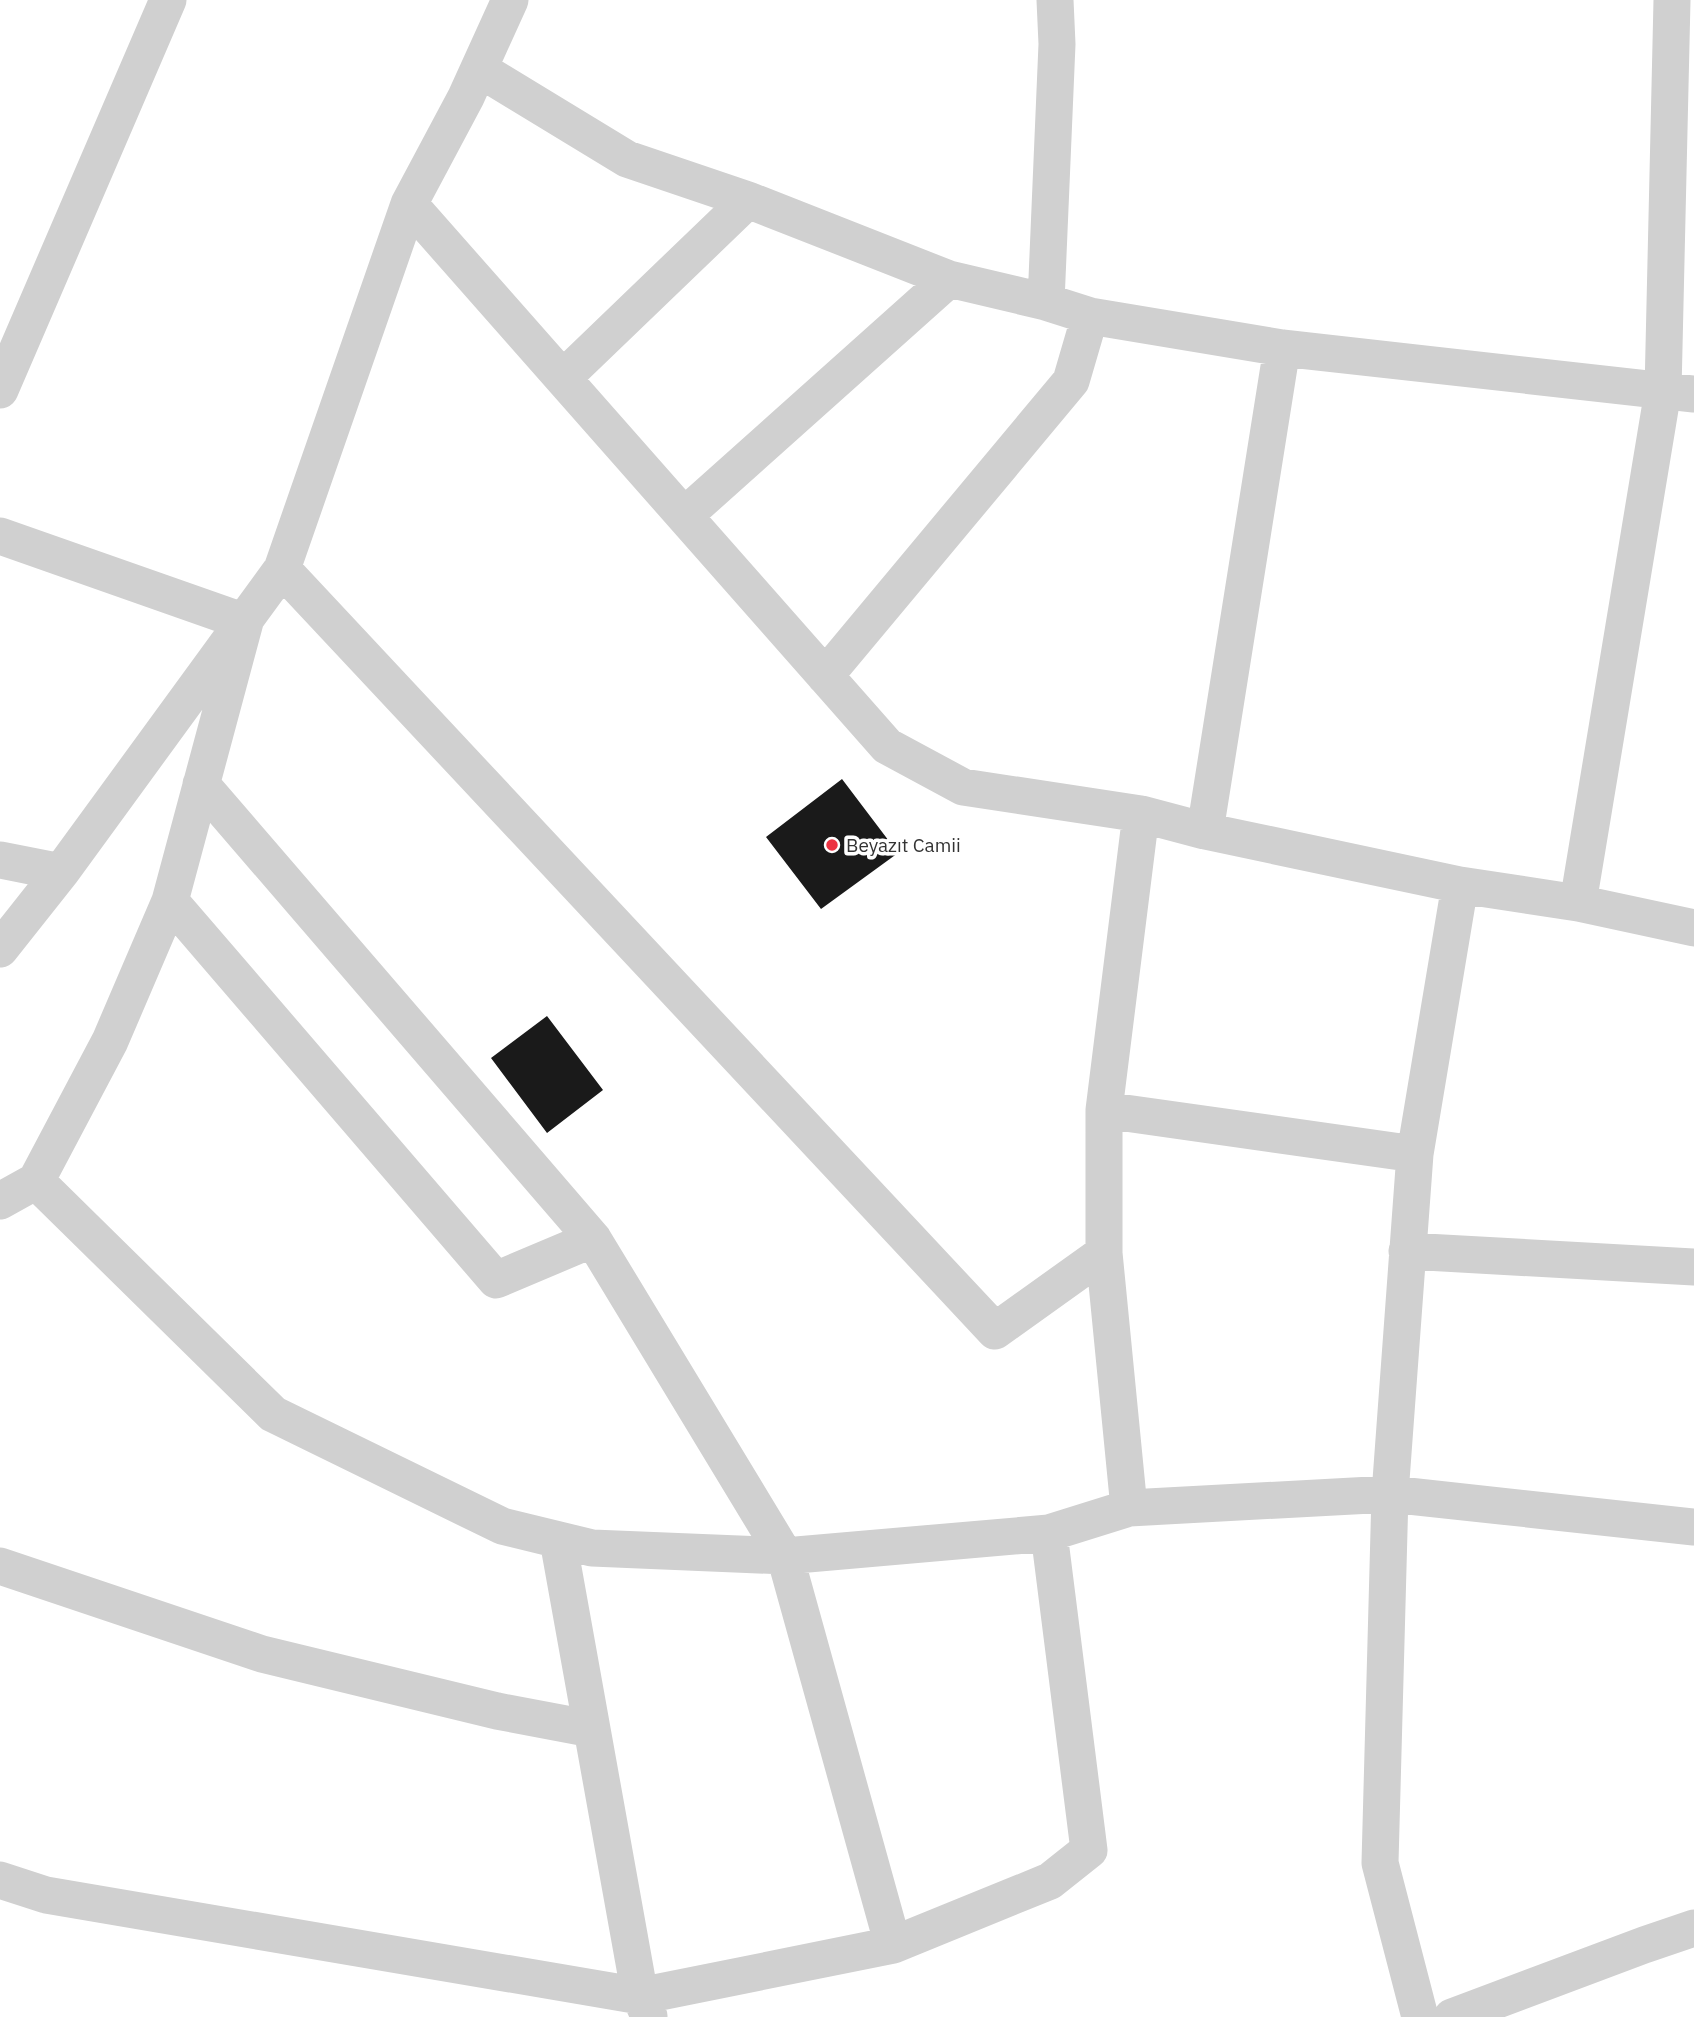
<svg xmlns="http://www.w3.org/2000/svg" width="1694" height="2017" font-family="'IBM Plex Sans',sans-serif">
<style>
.building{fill:#1a1a1a}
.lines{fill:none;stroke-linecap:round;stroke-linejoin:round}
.minor{stroke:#d0d0d0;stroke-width:37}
.poi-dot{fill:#ec3241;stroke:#fff;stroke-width:2.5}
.labels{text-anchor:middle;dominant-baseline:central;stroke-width:7;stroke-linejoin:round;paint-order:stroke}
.poi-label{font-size:19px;fill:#333;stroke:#fff;text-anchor:start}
</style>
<rect width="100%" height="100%" fill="#fff"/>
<!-- building -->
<path class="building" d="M842 779 898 853 821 909 766 837Z
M547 1016 603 1090 547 1133 491 1058Z"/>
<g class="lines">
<!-- minor -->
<path class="minor" d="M479 69 627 159 748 200 949 279 1046 302 1090 316 1282 348 1694 394
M409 204 887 746 963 787 1141 814 1205 831 1460 885 1578 903 1694 928
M1046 302 1057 44 1055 0
M563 378 748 200
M0 390 168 0
M684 516 949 279
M0 536 245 622 170 901 110 1041 36 1181
M282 569 995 1331 1104 1253
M825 676 1071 381 1090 316
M201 784 593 1239 785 1556 893 1945
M1205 831 1282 348
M0 860 61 872
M170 901 496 1280 593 1239
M1578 903 1663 391 1672 0
M0 949 61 872 282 569 409 204 466 97 510 0
M1104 1110 1415 1154
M0 1201 36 1181 273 1414 502 1526 592 1548 785 1556 1049 1533 1129 1508 1390 1494 1694 1527
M1407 1251 1694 1267
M1129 1508 1104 1253V1110L1141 814
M558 1540 640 1996 649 2016
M0 1566 262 1654 497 1711 592 1729
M0 1880 46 1895 640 1996 893 1945 1050 1881 1089 1850 1049 1533
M1420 2017 1380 1863 1390 1494 1415 1154 1460 885
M1452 2017 1644 1945 1694 1928"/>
</g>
<!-- markers -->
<circle class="poi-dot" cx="832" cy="845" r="7"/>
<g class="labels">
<!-- poi labels -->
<g class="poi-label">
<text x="846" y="845">Beyazıt Camii</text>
</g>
</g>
</svg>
